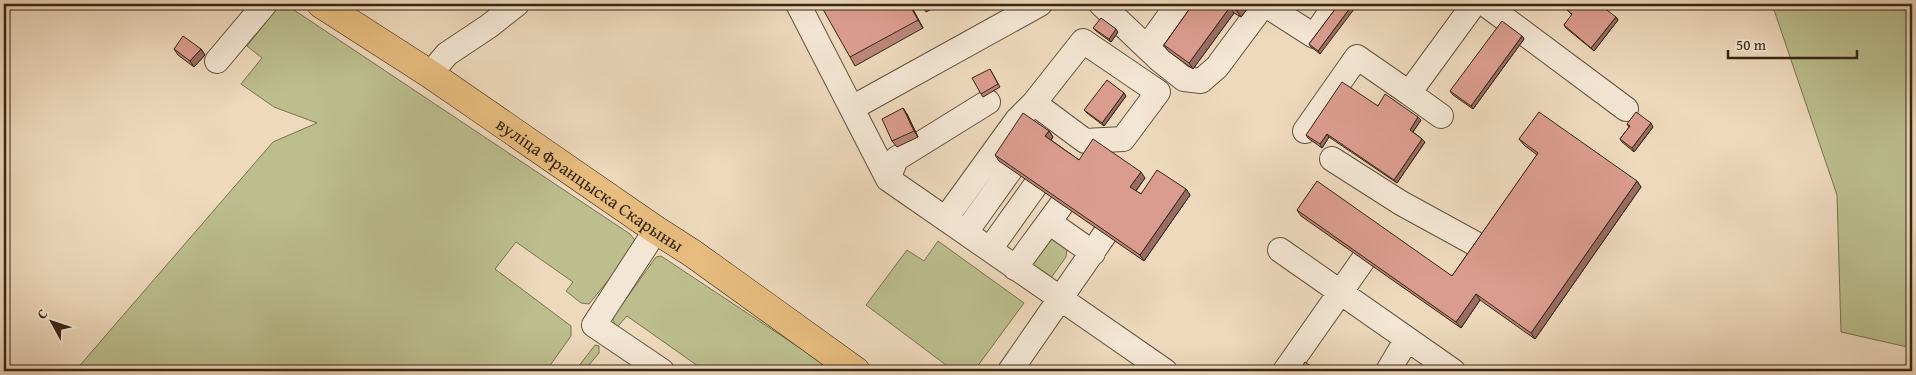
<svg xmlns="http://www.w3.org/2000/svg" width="1916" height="375" font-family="'Gentium Book Plus',serif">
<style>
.green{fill:#bcbe8e;stroke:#7a7251}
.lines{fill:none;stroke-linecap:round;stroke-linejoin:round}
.minor-casing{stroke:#65533e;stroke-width:26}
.major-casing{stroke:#372614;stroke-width:29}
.minor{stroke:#f4e6d4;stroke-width:24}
.major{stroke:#e7bc7e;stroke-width:28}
.wall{fill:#bb867b;stroke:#372614}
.shaded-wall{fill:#996d64;stroke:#372614}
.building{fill:#da9c8f;stroke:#372614}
.labels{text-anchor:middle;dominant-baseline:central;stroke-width:4;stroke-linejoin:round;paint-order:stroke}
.street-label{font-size:18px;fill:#372614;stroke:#f4e6d4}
</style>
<rect width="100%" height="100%" fill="#eed9bd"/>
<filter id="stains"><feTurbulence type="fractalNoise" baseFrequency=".004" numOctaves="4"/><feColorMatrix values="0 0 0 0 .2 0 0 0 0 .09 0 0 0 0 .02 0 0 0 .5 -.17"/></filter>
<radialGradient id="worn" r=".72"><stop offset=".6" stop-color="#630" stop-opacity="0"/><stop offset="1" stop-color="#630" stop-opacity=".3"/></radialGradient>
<!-- green -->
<path class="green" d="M283 4 288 6 630 234 635 240V247L589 304 581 303 566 291 573 282 516 242 495 269 571 326V336L546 371H75L273 142 317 123 274 107 241 84 262 58 247 46 278 7Z
M1772 4H1912V348L1841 332 1837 195Z
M1049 237 1067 249 1066 257 1051 278 1027 268Z
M938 241 1024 303 974 371H954L866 305 907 250 924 261Z
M661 256 806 352 831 371H705L627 316 617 327 613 321V317L656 257Z
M595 345 599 346V353L584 371H575Z"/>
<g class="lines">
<!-- minor casing -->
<g class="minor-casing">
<path id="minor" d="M798 4 888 179 1165 371
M1101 4 1160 60 1184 79 1201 81 1217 67 1264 4
M1264 4 1314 36 1336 4
M1485 4 1626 109
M1147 47 1178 4
M217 61 265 4
M430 74 447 54 489 26 517 4
M1409 93 1441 116
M852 108 1040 4
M1305 131 1357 57 1409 93 1474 4
M1332 159 1401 203 1474 243
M888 179 896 159 988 102
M946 218 1017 120 1034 103 1083 41 1158 92 1123 139 1085 141 1034 103
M1049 222 1093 253
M656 230 594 325 662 371
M966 232 1011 169
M990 249 1035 186
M1280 250 1453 371
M1015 268 1062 204
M1010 371 1105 234
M1285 371 1363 260
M1388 371 1407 339"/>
</g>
<!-- major casing -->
<g class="major-casing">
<g id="major">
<path id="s1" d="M321 4 430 74 656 230 692 253 856 371"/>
</g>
</g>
<!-- minor -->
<use href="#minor" class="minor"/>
<!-- major -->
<use href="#major" class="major"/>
</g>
<!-- wall -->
<path class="wall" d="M910 4 923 28 855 66 850 57Z
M921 4H941L926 12Z
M1193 4H1251L1241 17 1234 13 1193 69 1168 51 1164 45Z
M1339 4 1320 54 1311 47 1309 44Z
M1566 9 1616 17 1618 20 1594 51 1566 28 1564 25 1572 15Z
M1093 28 1118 32 1111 42 1096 31Z
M1522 36 1524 39 1473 109 1453 95 1450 91Z
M174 49H201L205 55 194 67 178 55Z
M990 69 1000 87 983 97 981 94Z
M1126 96 1104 126 1087 113 1084 110Z
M1378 106 1418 117 1421 120 1413 132 1422 139 1425 142 1397 183 1329 137 1322 148 1308 138 1306 135Z
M907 114 918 137 897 147 892 141Z
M1627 124 1653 127 1634 152 1622 142 1620 139 1629 127Z
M1049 131 1053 137 1051 140 1079 160 1145 178 1136 191 1141 194 1186 189 1190 195 1144 261 999 161 995 155Z
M1519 139 1637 181 1641 187 1535 339 1480 300 1461 328 1301 216 1297 210 1452 276 1537 155 1524 145Z"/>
<!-- shaded-wall -->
<path class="shaded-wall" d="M909 4H910L923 28 918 20Z
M1242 4H1251L1241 17 1237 11Z
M1353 4H1358L1320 54 1318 51Z
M1230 7 1234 13 1193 69 1189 63Z
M1616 17 1618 20 1594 51 1591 48Z
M1116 29 1118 32 1111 42 1109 39Z
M1522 36 1524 39 1473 109 1471 106Z
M201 49 205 55 194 67 190 61Z
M1124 93 1126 96 1104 126 1102 123Z
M903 108 907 114 918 137 914 131Z
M1418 117 1421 120 1412 133 1410 130Z
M1651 123 1653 127 1634 152 1632 148Z
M1049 131 1053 137 1049 142 1045 136Z
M1327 134 1329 137 1322 148 1320 144Z
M1422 139 1425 142 1397 183 1394 180Z
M1141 172 1145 178 1134 193 1130 187Z
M1637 181 1641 187 1535 339 1531 333Z
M1186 189 1190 195 1144 261 1140 255Z
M1476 294 1480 300 1461 328 1456 322Z"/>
<!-- building -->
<path class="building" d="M820 4H909L918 20 850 57Z
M921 4H933L924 9Z
M1193 4H1242L1237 11 1230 7 1189 63 1164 45Z
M1339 4H1353L1318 51 1309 44Z
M1570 4H1599L1616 17 1591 48 1564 25 1572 14 1566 9Z
M1101 18 1116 29 1109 39 1093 28Z
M1502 21 1522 36 1471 106 1450 91Z
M183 36 201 49 190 61 174 49Z
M990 69 998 84 981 94 972 78Z
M1107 80 1124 93 1102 123 1084 110Z
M1342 82 1378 106 1385 94 1418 117 1410 130 1422 139 1394 180 1327 134 1320 144 1306 135Z
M903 108 914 131 892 141 882 119Z
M1539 112 1637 181 1531 333 1476 294 1456 322 1297 210 1317 181 1452 276 1538 153 1519 139Z
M1636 112 1651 123 1632 148 1620 139 1630 126 1627 124Z
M1023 113 1049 131 1045 136 1079 160 1093 139 1141 172 1130 187 1141 194 1157 170 1186 189 1140 255 995 155Z
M1305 362 1318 371H1299Z"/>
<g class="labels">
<!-- street labels -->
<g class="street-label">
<text stroke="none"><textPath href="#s1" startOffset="324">вуліца Францыска Скарыны</textPath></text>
</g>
</g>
<!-- margin -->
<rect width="1916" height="375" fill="none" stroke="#eed9bd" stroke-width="20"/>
<rect x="5" y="5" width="1906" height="365" fill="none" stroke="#372614" stroke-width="2.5"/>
<rect x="10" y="10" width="1896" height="355" fill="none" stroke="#372614"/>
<!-- north arrow -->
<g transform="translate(52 322) rotate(310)" stroke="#f4e6d4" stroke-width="4" paint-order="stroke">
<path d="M0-4L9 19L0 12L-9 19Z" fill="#372614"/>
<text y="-8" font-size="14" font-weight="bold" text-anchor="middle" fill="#372614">С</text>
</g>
<!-- scale -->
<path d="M1728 50v8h129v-8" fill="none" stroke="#372614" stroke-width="2.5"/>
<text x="1736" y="50" font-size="15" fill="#372614" stroke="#f4e6d4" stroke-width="4" paint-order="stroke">50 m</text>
<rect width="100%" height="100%" filter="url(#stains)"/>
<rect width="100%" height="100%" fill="url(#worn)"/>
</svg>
